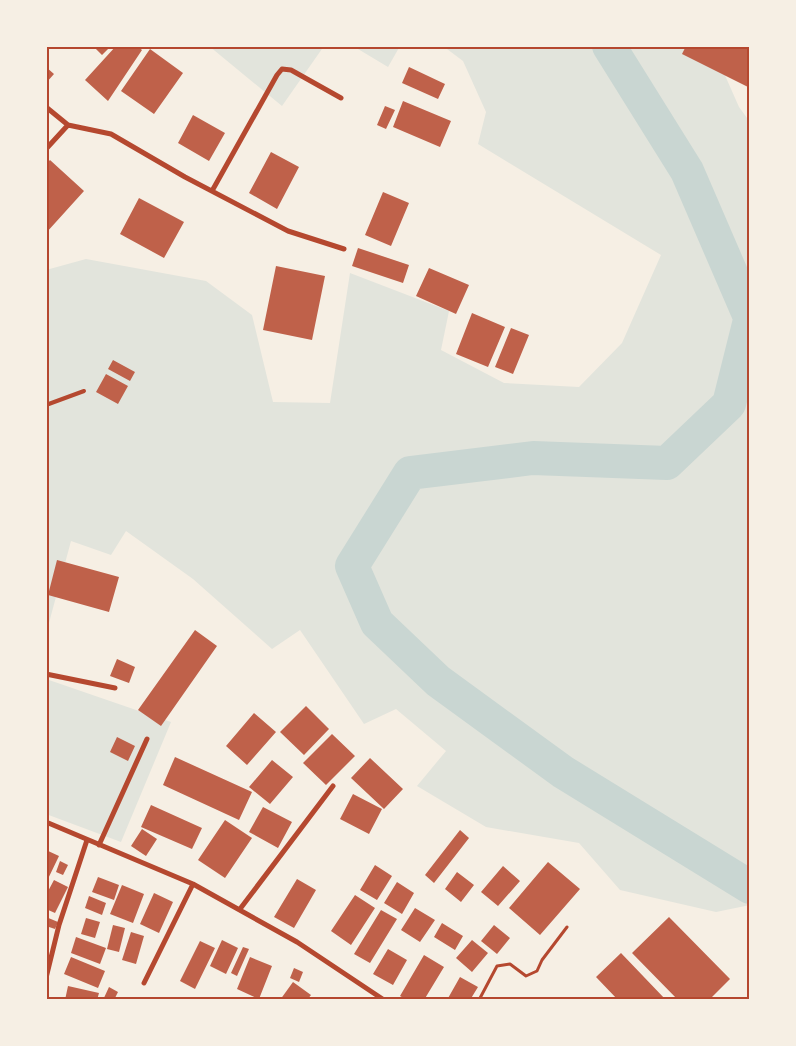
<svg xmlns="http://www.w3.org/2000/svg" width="796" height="1046" font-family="Signika,sans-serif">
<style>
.green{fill:#e2e4dc}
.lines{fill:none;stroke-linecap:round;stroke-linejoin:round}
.river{stroke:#c9d6d2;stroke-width:34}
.building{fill:#bf614a}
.path{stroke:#b5482f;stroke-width:3}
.service{stroke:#b5482f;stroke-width:4}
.minor{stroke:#b5482f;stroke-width:5}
.neatline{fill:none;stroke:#b5482f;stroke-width:2}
</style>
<rect width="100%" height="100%" fill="#f6efe4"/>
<!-- green -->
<path class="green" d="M209 46H324L282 106Z
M353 46H400L388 67Z
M443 46H712L739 107 750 122V905L716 912 620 890 579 843 486 827 417 786 446 751 396 709 364 724 300 630 272 649 193 579 126 531 111 555 71 541 46 634V270L86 259 206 281 252 315 273 402 330 403 350 273 449 311 441 350 504 383 579 387 622 343 661 255 478 144 486 112 463 61Z
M46 679 171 722 121 842 46 814Z"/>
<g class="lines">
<!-- river -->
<path class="river" d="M609 46 687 171 750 317
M750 320 729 404 667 463 533 458 410 473 352 566 377 623 438 681 563 772 750 887"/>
</g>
<!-- building -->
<path class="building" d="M93 46H111L102 55Z
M116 46H137L142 50 108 101 85 80Z
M686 46H745L750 49V84L748 87 682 54Z
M150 49 183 73 154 114 121 91Z
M46 67 54 74 46 83Z
M409 67 445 84 438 99 402 83Z
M403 101 451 121 440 147 393 127Z
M385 106 395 110 386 129 377 125Z
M193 115 225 133 209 161 178 143Z
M271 152 299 167 277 209 249 193Z
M50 160 84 191 46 233V164Z
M383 192 409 203 391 246 365 235Z
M139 198 184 222 164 258 120 234Z
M358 248 409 265 403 283 352 266Z
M276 266 325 276 312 340 263 330Z
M429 268 469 285 456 314 416 296Z
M472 313 505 327 488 367 456 354Z
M511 328 529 335 513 374 495 367Z
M113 360 135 372 130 381 108 369Z
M106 374 128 386 118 404 96 392Z
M57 560 119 577 109 612 48 595Z
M195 630 217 646 161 726 138 710Z
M117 659 135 667 129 683 110 676Z
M306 706 329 729 304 755 280 732Z
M254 713 276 732 247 765 226 746Z
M332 734 355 756 326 785 303 763Z
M117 737 135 746 128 761 110 752Z
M175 757 252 792 239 820 163 785Z
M370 758 403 789 384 809 351 778Z
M272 760 293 777 270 804 249 787Z
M353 794 382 809 369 834 340 819Z
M151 805 202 828 192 849 141 827Z
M263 807 292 822 278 848 249 832Z
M225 820 252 838 225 878 198 860Z
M142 829 157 839 146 856 131 846Z
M460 830 469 838 434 883 425 875Z
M46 850 59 856 46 883Z
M60 861 68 865 63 875 56 872Z
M548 862 580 889 540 935 509 908Z
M375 865 392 876 377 900 360 890Z
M503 866 520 881 498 906 481 892Z
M457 872 474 885 461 902 445 889Z
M98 877 119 885 114 900 92 892Z
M297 879 316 890 294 928 274 917Z
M54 880 68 887 55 913 46 909V895Z
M397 882 414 893 402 914 384 903Z
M122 885 144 894 133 923 110 914Z
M154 893 173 902 159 933 140 924Z
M355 895 375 908 351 945 331 931Z
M89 896 106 903 102 915 85 908Z
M415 908 435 920 420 942 401 930Z
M381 910 397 919 370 963 354 954Z
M46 917 58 922 55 929 46 926Z
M669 917 730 979 709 1000H678L632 953Z
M86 918 100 922 95 938 81 934Z
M442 923 463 936 455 950 434 937Z
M113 925 125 928 119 952 107 949Z
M494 925 510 938 497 954 481 941Z
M131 932 144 936 136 964 122 960Z
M76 937 106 948 100 964 71 953Z
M222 940 238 948 226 974 210 966Z
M472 940 488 953 472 972 456 958Z
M200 941 215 948 195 989 180 981Z
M243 947 249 949 237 976 231 973Z
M388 949 407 960 393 985 373 974Z
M621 953 666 1000H618L596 977Z
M424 955 444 967 424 1000H407L400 996Z
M71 957 105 971 98 988 64 974Z
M250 957 272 966 259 999 237 989Z
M294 968 303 972 299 982 290 978Z
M460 977 478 987 470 1000H447Z
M293 982 311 995 307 1000H280Z
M68 986 99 993 97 1000H65Z
M109 987 118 992 114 1000H103Z"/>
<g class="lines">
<!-- path -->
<path class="path" d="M479 1000 497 966 510 964 526 976 537 971 542 960 567 927"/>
<!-- service -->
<path class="service" d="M46 405 84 391"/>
<!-- minor -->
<path class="minor" d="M46 107 68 125 111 134 185 177 288 231 344 249
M46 149 68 125
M212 191 277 75 282 69 291 70 341 98
M46 674 115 688
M46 822 193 884 297 942 384 1000
M99 845 147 739
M240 909 333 786
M46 978 59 925 87 840
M144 983 193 884"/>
</g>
<!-- border -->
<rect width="796" height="1046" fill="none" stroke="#f6efe4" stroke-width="95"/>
<rect x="48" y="48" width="700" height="950" class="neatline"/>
</svg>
